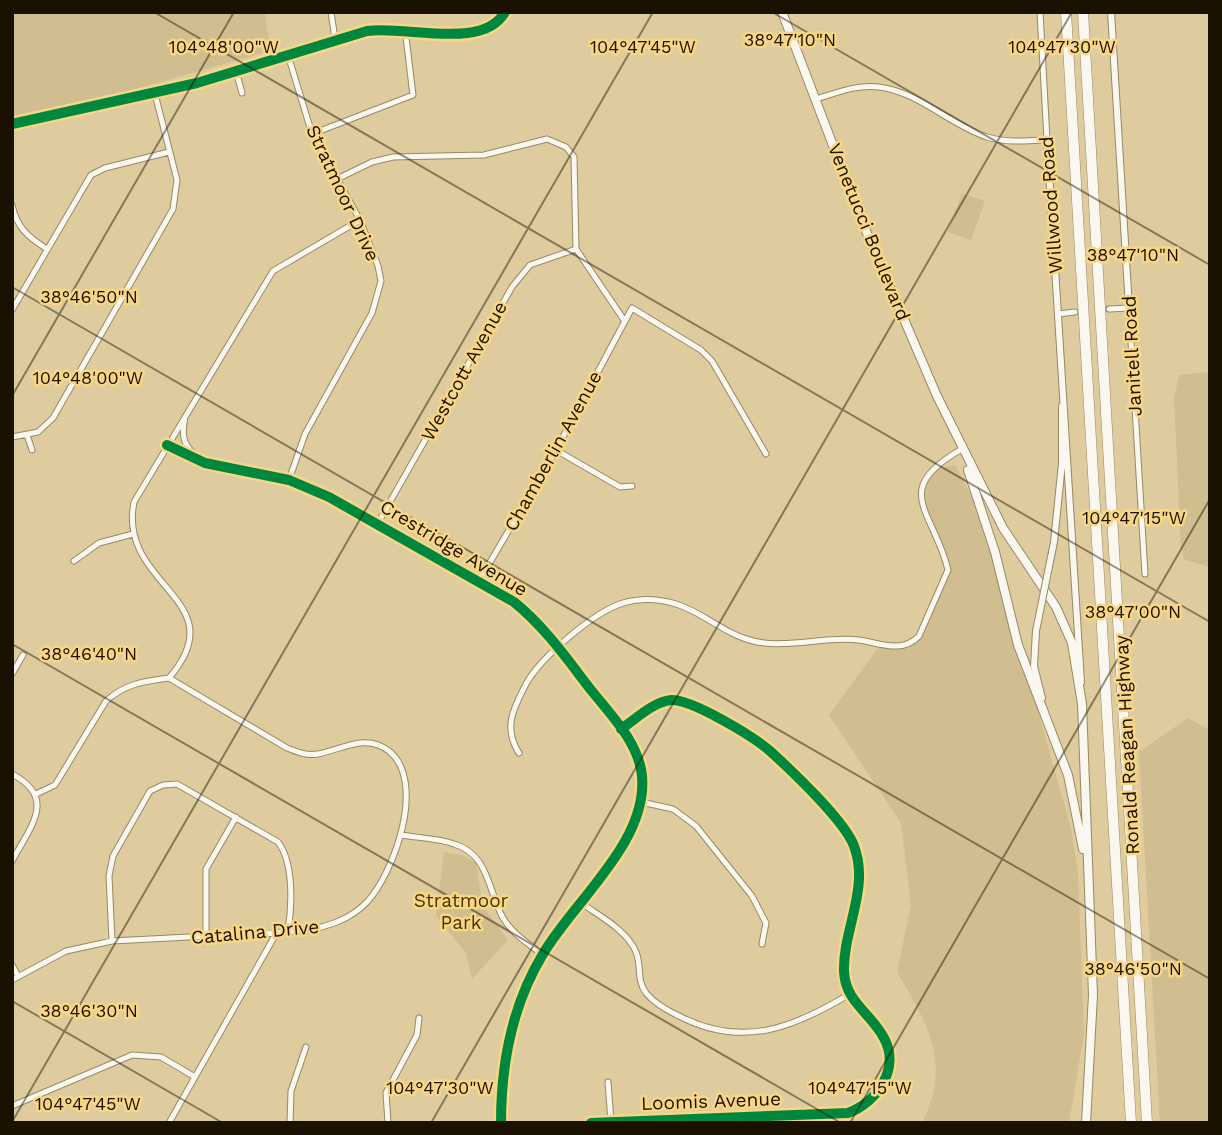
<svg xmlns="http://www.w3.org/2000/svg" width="1222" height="1135" font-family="'Work Sans',sans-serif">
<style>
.green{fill:#d0bd90}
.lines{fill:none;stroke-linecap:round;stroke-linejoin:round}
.minor-casing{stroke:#978962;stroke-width:7}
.tertiary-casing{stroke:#978962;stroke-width:8}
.secondary-casing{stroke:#978962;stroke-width:9}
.primary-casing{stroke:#978962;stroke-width:10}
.motorway-casing{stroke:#978962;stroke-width:11}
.minor{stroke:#faf7f1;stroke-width:5}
.tertiary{stroke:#faf7f1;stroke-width:6}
.secondary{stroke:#faf7f1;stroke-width:7}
.primary{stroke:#faf7f1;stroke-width:8}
.motorway{stroke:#faf7f1;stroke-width:10}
.tertiary-bridge-casing{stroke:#978962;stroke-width:8;stroke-linecap:butt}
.tertiary-bridge{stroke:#faf7f1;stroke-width:6}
.cycleway-casing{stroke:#f8d685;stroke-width:15}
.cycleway{stroke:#00873e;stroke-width:10}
.ticks{fill:none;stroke:#1b1100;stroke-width:2;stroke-opacity:0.45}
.labels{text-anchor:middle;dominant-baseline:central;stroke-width:5;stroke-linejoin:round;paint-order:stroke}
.street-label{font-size:19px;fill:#1b1100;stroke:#f8d685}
.park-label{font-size:19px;fill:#483500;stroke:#f8d685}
.ticks-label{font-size:18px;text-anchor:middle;fill:#1b1100;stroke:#f8d685;stroke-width:5;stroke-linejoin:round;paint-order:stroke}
</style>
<rect width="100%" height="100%" fill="#decc9f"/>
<!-- green -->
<path class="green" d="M12 12H265L270 51 136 89 12 116Z
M962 193 985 201 971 240 948 232Z
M1210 372V567L1185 560 1181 549 1174 398 1179 375Z
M955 465 985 522 1072 832 1078 874 1084 1034 1069 1123H922C952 1062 928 1025 897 972L911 906 901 823 829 715 881 644 902 647 919 636 945 582 946 561 926 515 921 490 929 471Z
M1188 718 1210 730V1123H1160L1139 752Z
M444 852 462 855 476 863 483 906 508 940 472 979 466 953 436 916Z"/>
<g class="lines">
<!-- minor casing -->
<g class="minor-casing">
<path id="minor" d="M331 12 335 39
M288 55 312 134 360 220 378 266 381 281 372 313 305 434 289 480
M236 71 242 93
M816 99C836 93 857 84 879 87 919 92 950 125 987 137 1007 143 1027 141 1047 140L1040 12
M312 134 413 95 405 29
M337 179 372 162 393 157 484 155 547 139 566 147 574 157 576 249 624 320
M12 205C17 228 28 237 47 249
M1109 309 1129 308 1145 574
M12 310 91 175 105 168 169 152
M1058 314 1075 312
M185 417C181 437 183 446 200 459
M27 435 32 450
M12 437 38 432 53 418 173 209 177 180 155 94
M167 445 205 463 289 480 329 497 514 602C545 627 567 659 591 690 611 715 639 743 642 776 648 842 574 901 543 954 512 1005 501 1065 501 1123
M556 450 620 487 632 486
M378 523 512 287 530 265 576 249
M74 561 99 543 133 534
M479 581 556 450 632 308 701 350 712 361 766 454
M12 674 23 655
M169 678C237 599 117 587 134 502L273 271 360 220
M519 753C503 728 513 709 526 684 541 657 594 612 623 603 640 598 659 599 676 604 703 612 724 634 753 641 786 649 825 636 859 640 880 643 902 654 919 636L948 570C934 511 889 490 962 449
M12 774C58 798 30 827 12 861
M36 794 55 785 106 701C125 684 144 681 169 678
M641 802 673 809 696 826 752 896 766 923 762 944
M401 835C418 838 438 838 454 844 489 854 488 891 503 918 513 934 527 943 542 954
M580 902C599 916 627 930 636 952 642 967 636 979 646 993 655 1004 668 1011 681 1017 743 1048 793 1028 848 995
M206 938V869L236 817
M112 941 109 876 113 856 150 791 163 785 177 784 278 842C294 863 292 905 288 931
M12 965 18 976
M12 980 66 951 112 941 305 931C328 926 350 920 367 902 394 873 427 782 389 751 366 733 343 749 318 754 307 756 297 752 287 748L169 678
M608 1082 611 1122
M12 1106 132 1055 161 1057 195 1077
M169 1123 277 932
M290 1123 291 1091 306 1047
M388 1123 386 1093 417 1035 419 1018
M591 1123 848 1113C876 1103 901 1069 884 1038 871 1013 845 1002 844 971 843 929 870 888 854 846 845 821 791 770 770 751 754 737 692 699 671 700 653 702 636 719 621 729"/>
</g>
<!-- tertiary casing -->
<g class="tertiary-casing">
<path id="tertiary" d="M1111 12 1129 308
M1047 140 1081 682
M1054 542 1062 463V406
M1036 631 1034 666 1042 698"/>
</g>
<!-- secondary casing -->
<g class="secondary-casing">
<path id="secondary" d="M12 124 197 83 367 31C406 25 483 51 505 12"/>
</g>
<!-- primary casing -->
<g class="primary-casing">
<path id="primary" d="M782 12 863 224 937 396 1003 528 1056 607 1072 643 1082 704 1093 995 1086 1123
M968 470 995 552 1018 645 1068 775 1083 849"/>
</g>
<!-- motorway casing -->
<g class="motorway-casing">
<path id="motorway" d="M1066 12 1131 1123
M1083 12 1147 1123"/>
</g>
<!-- minor -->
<use href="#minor" class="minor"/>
<!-- tertiary -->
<use href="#tertiary" class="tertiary"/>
<!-- secondary -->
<use href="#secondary" class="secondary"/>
<!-- primary -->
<use href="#primary" class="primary"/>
<!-- motorway -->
<use href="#motorway" class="motorway"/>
<!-- tertiary-bridge casing -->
<g class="tertiary-bridge-casing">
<path id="tertiary-bridge" d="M1036 631 1054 542"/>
</g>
<!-- tertiary-bridge -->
<use href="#tertiary-bridge" class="tertiary-bridge"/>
<!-- cycleway casing -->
<g class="cycleway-casing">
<path id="cycleway" d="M12 124 197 83 367 31C406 25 483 51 505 12
M167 445 205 463 289 480 329 497 514 602C545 627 567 659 591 690 611 715 639 743 642 776 648 842 574 901 543 954 512 1005 501 1065 501 1123
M591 1123 848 1113C876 1103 901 1069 884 1038 871 1013 845 1002 844 971 843 929 870 888 854 846 845 821 791 770 770 751 754 737 692 699 671 700 653 702 636 719 621 729"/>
</g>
<!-- cycleway -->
<use href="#cycleway" class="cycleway"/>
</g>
<!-- ticks -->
<path class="ticks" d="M154 12 1210 622M772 12 1210 265M12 287 1210 979M12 396 234 12M12 644 841 1123M12 1001 223 1123M12 1122 653 12M431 1123 1072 12M850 1123 1210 499"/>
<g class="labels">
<!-- street labels -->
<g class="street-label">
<text transform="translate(343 193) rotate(65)">Stratmoor Drive</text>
<text transform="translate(1051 205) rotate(-94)">Willwood Road</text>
<text transform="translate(869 232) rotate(68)">Venetucci Boulevard</text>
<text transform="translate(1132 356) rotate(-93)">Janitell Road</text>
<text transform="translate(464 371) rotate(-61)">Westcott Avenue</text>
<text transform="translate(553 451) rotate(-61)">Chamberlin Avenue</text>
<text transform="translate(454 548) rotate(31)">Crestridge Avenue</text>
<text transform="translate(1127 745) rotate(-93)">Ronald Reagan Highway</text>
<text transform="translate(255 932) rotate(-5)">Catalina Drive</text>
<text transform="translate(711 1101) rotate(-2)">Loomis Avenue</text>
</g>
<!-- park labels -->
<g class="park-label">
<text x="461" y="900">Stratmoor<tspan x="461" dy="22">Park</tspan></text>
</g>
</g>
<g class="ticks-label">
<text x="790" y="46">38°47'10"N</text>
<text x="224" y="53">104°48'00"W</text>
<text x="643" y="53">104°47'45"W</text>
<text x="1062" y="53">104°47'30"W</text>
<text x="1133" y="261">38°47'10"N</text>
<text x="89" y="303">38°46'50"N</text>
<text x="88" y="384">104°48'00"W</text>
<text x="1134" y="524">104°47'15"W</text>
<text x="1133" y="618">38°47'00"N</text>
<text x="89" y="660">38°46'40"N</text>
<text x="1133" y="975">38°46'50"N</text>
<text x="89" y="1017">38°46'30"N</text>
<text x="440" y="1094">104°47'30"W</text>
<text x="860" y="1094">104°47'15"W</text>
<text x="88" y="1110">104°47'45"W</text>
</g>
<!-- border -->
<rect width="1222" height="1135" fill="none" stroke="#1b1100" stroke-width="28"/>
</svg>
